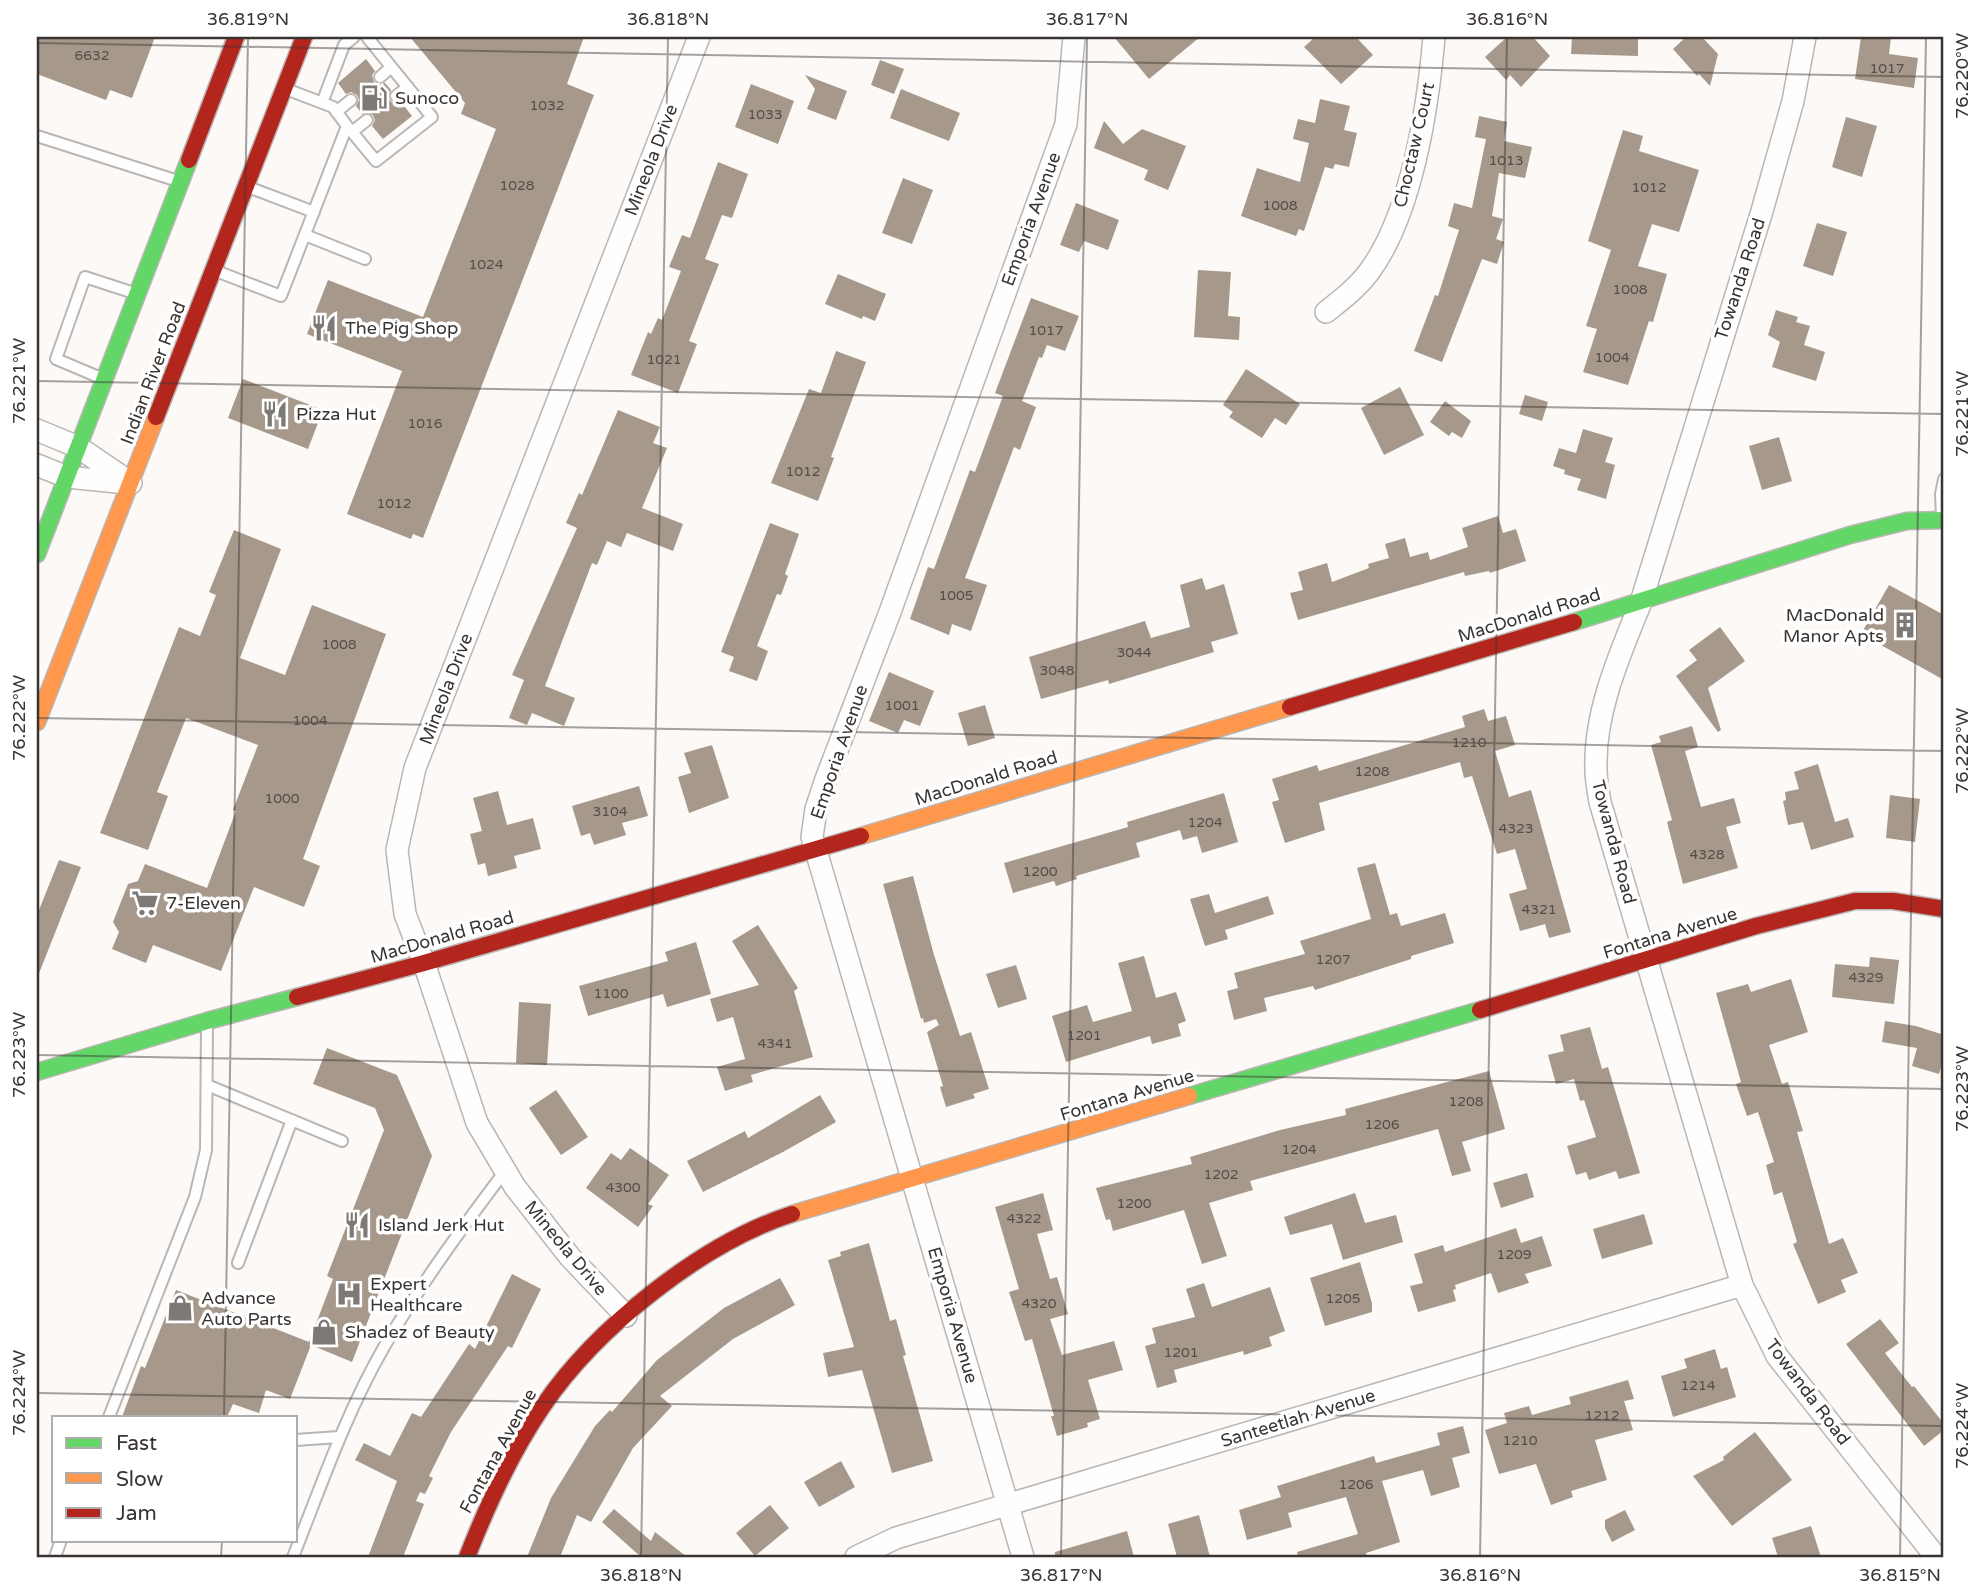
<svg xmlns="http://www.w3.org/2000/svg" width="1981" height="1594" font-family="'Varela Round',sans-serif">
<style>
.building{fill:#a6998c}
.lines{fill:none;stroke-linecap:round;stroke-linejoin:round}
.lane-casing{stroke:#bab6b4;stroke-width:14}
.street-casing{stroke:#bab6b4;stroke-width:24}
.fast-casing{stroke:#bab6b4;stroke-width:19}
.slow-casing{stroke:#bab6b4;stroke-width:19}
.jam-casing{stroke:#bab6b4;stroke-width:19}
.lane{stroke:#fffefe;stroke-width:10}
.street{stroke:#fffefe;stroke-width:21}
.fast{stroke:#63d668;stroke-width:16}
.slow{stroke:#ff974d;stroke-width:16}
.jam{stroke:#b3261e;stroke-width:16}
.ticks{fill:none;stroke:#393431;stroke-width:2;stroke-opacity:0.45}
.labels{text-anchor:middle;dominant-baseline:central;stroke-width:7;stroke-linejoin:round;paint-order:stroke}
.number-label{font-size:14px;fill:#544d48}
.poi-label{font-size:18px;fill:#393431;stroke:#fff;text-anchor:start}
.street-label{font-size:18px;fill:#393431;stroke:#fff}
.neatline{fill:none;stroke:#393431;stroke-width:2.5}
.ticks-label{font-size:18px;text-anchor:middle;fill:#393431}
</style>
<rect width="100%" height="100%" fill="#fcf9f6"/>
<!-- building -->
<path class="building" d="M37 37H155L132 98 110 90 106 100 37 74Z
M410 37H584L567 84 594 95 423 538 413 534 411 539 347 514 402 371 307 334 328 280 423 317 496 129 461 114 465 103Z
M1114 37H1200L1149 79Z
M1315 37H1356L1373 55 1341 84 1304 47Z
M1507 37H1533L1550 56 1521 87 1510 75 1506 80 1485 57Z
M1572 37H1638V56L1571 54Z
M1686 37H1702L1718 54 1710 86 1699 74 1697 76 1673 49Z
M1861 37H1891L1889 54 1918 58 1914 88 1855 79Z
M366 59 375 71 372 75 374 82 378 85 385 83 391 90 388 96 390 101 396 104 401 102 412 116 383 139 372 126 375 120 373 115 367 112 362 114 356 106 359 100 357 95 351 92 346 94 338 83Z
M880 60 904 69 894 94 871 85Z
M805 75 847 91 836 120 807 109 815 89Z
M751 84 794 101 778 144 735 127Z
M901 89 960 113 949 141 890 118Z
M1320 99 1350 106 1344 130 1357 133 1349 167 1335 164 1333 169 1325 167 1304 231 1299 229 1296 236 1241 216 1257 168 1300 182 1309 143 1293 139 1298 119 1315 123Z
M1479 116 1507 122 1504 141 1532 147 1525 178 1499 173 1492 216 1503 219 1496 239 1504 242 1497 264 1482 259 1442 362 1414 351 1435 295 1438 296 1459 230 1448 226 1454 203 1472 208 1486 139 1475 137Z
M1846 117 1877 126 1862 177 1832 167Z
M1104 121 1123 144 1142 129 1186 146 1168 190 1144 180 1148 170 1094 148Z
M1623 130 1643 136 1639 151 1699 170 1679 232 1652 224 1638 266 1667 274 1653 322 1649 321 1628 385 1583 372 1597 329 1586 326 1611 250 1588 241Z
M718 162 748 174 732 218 722 215 705 259 719 264 689 341 697 344 678 393 631 375 648 332 651 334 658 318 662 320 681 271 669 267 682 235 690 238Z
M903 178 933 190 912 244 882 233Z
M1076 203 1119 220 1108 250 1084 241 1079 252 1060 245Z
M1817 223 1847 232 1833 276 1803 266Z
M1198 270 1231 272 1228 316 1240 317 1239 340 1194 337Z
M838 274 886 294 875 321 863 316 862 319 825 304Z
M1031 298 1079 316 1065 351 1047 345 1042 358 1039 357 1022 401 1036 407 1020 450 1014 447 965 578 987 585 971 631 952 624 949 635 910 619 928 567 934 569 970 470 975 472 1003 396 995 393Z
M1776 310 1798 317 1796 322 1810 326 1804 345 1825 352 1816 381 1772 367 1780 342 1768 335Z
M836 351 866 362 831 457 834 458 818 501 771 483 809 389 821 393Z
M1246 369 1300 404 1286 425 1275 418 1262 438 1229 417 1233 412 1223 405Z
M243 379 323 410 308 449 228 418Z
M1400 387 1424 435 1384 455 1361 408Z
M1525 395 1548 402 1542 421 1519 414Z
M1445 401 1471 421 1462 438 1452 432 1449 436 1430 422Z
M618 410 660 427 653 443 667 448 642 508 683 524 673 551 627 533 621 547 607 541 597 565 592 563 545 686 575 698 564 726 532 713 527 725 509 718 524 680 512 675 577 528 566 523 579 493 582 495Z
M1583 429 1613 438 1605 462 1615 465 1606 499 1577 490 1581 479 1564 474 1565 470 1553 466 1559 448 1576 453Z
M1779 437 1792 481 1762 490 1749 446Z
M1498 516 1503 533 1516 529 1526 561 1490 573 1489 571 1465 576 1464 572 1298 620 1290 593 1303 590 1298 572 1327 563 1332 582 1369 568 1368 564 1389 558 1385 544 1405 538 1410 557 1428 552 1430 560 1468 547 1462 528Z
M770 523 799 534 785 574 788 576 781 595 777 594 757 646 768 651 757 681 729 671 734 657 721 652Z
M234 530 281 549 240 658 285 675 312 605 386 634 303 859 320 866 304 907 254 887 221 971 153 945 146 963 112 949 119 932 113 922 128 884 138 881 145 864 207 888 236 811 233 810 258 745 186 718 157 792 168 796 148 850 100 833 179 627 200 636 216 595 209 592Z
M1202 578 1206 590 1224 584 1238 634 1211 642 1214 652 1109 684 1108 680 1041 699 1029 657 1145 621 1151 638 1190 627 1180 585Z
M1889 585 1944 615V680L1861 634Z
M1720 627 1745 661 1708 688 1721 730 1718 732 1676 676 1697 660 1689 650Z
M889 672 934 691 920 726 904 720 898 733 869 721Z
M985 705 995 738 968 746 958 713Z
M1484 709 1488 721 1506 716 1515 745 1495 751 1509 797 1531 790 1571 932 1549 938 1545 924 1520 931 1509 894 1527 889 1515 849 1497 854 1472 776 1464 778 1460 762 1319 803 1325 830 1285 843 1272 802 1279 800 1272 779 1317 765 1319 771 1465 727 1462 716Z
M1692 726 1698 747 1685 751 1701 807 1734 798 1741 823 1726 827 1738 868 1683 884 1667 822 1672 820 1651 745 1661 742 1659 736Z
M712 745 729 798 689 813 678 777 691 773 684 753Z
M1818 764 1835 822 1848 818 1854 837 1811 850 1803 822 1788 825 1783 801 1786 800 1785 792 1799 789 1794 772Z
M639 786 648 816 622 823 626 835 594 845 590 833 581 836 572 806Z
M498 791 507 825 533 818 541 849 514 856 517 868 488 876 485 863 478 865 470 834 482 831 473 798Z
M1224 793 1238 842 1202 853 1197 836 1183 840 1180 830 1136 843 1140 857 1076 876 1077 879 1056 886 1054 881 1013 893 1004 863 1128 827 1127 822Z
M1890 795 1920 799 1915 842 1886 838Z
M59 860 81 867 38 976 37 915Z
M1375 863 1390 915 1397 913 1401 926 1445 913 1454 943 1411 956V959L1315 990 1313 986 1264 998 1267 1011 1234 1020 1227 991 1238 988 1234 973 1305 954 1300 941 1371 919 1357 868Z
M913 876 934 955 960 1036 971 1032 989 1089 973 1094 975 1098 946 1107 940 1087 943 1086 927 1032 939 1025 936 1019 924 1023 923 1018 921 1019 883 884Z
M1209 894 1215 913 1268 896 1274 914 1225 930 1228 939 1205 946 1190 899Z
M758 925 798 988 794 991 813 1057 751 1075 753 1082 725 1091 717 1067 745 1059 733 1017 717 1022 710 999 759 985 732 941Z
M696 942 711 994 667 1007 663 994 588 1016 579 986 668 961 665 952Z
M1144 956 1156 998 1176 992 1186 1021 1178 1024 1181 1036 1152 1044 1150 1036 1066 1062 1052 1016 1087 1005 1093 1022 1132 1011 1118 963Z
M1870 957 1899 960 1894 1004 1832 997 1835 964 1869 967Z
M1016 965 1027 999 998 1008 986 974Z
M1791 979 1808 1032 1769 1045 1782 1084 1788 1082 1803 1131 1797 1132 1829 1244 1843 1238 1858 1273 1841 1280 1846 1292 1818 1304 1793 1244 1797 1242 1782 1192 1774 1195 1766 1165 1774 1162 1758 1112 1747 1116 1736 1084 1741 1082 1716 993 1748 984 1751 992Z
M519 1002 551 1004 547 1065 516 1063Z
M1885 1021 1916 1026 1944 1035V1057L1939 1074 1912 1066 1917 1048 1882 1042Z
M1590 1027 1602 1069 1608 1067 1640 1173 1619 1179 1616 1171 1589 1180 1586 1172 1576 1175 1567 1146 1596 1137 1584 1100 1580 1101 1574 1079 1556 1084 1548 1055 1564 1051 1560 1035Z
M327 1048 397 1075 432 1156 352 1362 311 1345 290 1399 266 1390 259 1413 233 1404 227 1417H122L141 1366 145 1368 176 1290 309 1342 333 1279 327 1276 384 1130 375 1108 313 1084Z
M1489 1071 1505 1129 1462 1142 1471 1171 1452 1176 1438 1129 1250 1181 1253 1190 1209 1203 1227 1256 1202 1264 1184 1210 1113 1231 1110 1219 1106 1220 1096 1188 1192 1164 1190 1157 1280 1130 1346 1115 1345 1109Z
M556 1090 588 1137 561 1155 529 1108Z
M820 1095 836 1122 783 1152 703 1192 687 1161 745 1131 748 1138Z
M630 1148 669 1175 648 1204 653 1206 638 1227 586 1188 611 1153 621 1160Z
M1527 1173 1534 1197 1501 1208 1493 1183Z
M1043 1193 1053 1230 1037 1234 1050 1279 1057 1277 1068 1314 1050 1319 1062 1355 1114 1341 1123 1370 1088 1380 1100 1419 1087 1423 1088 1427 1057 1436 1051 1416H1054L1032 1339 1025 1341 1009 1292 1019 1289 995 1207Z
M1355 1193 1365 1223 1396 1215 1403 1242 1343 1260 1332 1224 1290 1235 1284 1217Z
M1644 1214 1653 1244 1602 1259 1593 1229Z
M1516 1228 1521 1243 1542 1236 1552 1266 1525 1274 1529 1283 1498 1293 1491 1273 1455 1285 1456 1289 1453 1290 1456 1301 1418 1312 1410 1286 1423 1283 1414 1254 1443 1245 1445 1252Z
M869 1243 890 1321 896 1319 906 1355 903 1356 933 1461 892 1473 862 1370 828 1377 823 1353 854 1347 828 1260 841 1256 840 1252Z
M1360 1262 1372 1303V1312L1325 1326 1310 1278Z
M512 1274 541 1289 512 1348 508 1346 451 1432 429 1476 433 1478 425 1494 420 1492 416 1501 424 1504 403 1557H368L397 1481 355 1460 364 1443 390 1456 412 1413 421 1417 469 1344 475 1349Z
M780 1278 795 1305 733 1339 660 1396 672 1406 633 1448 591 1522 577 1515 560 1557H527L551 1498 595 1426 610 1410 612 1412 657 1360 724 1308Z
M1204 1283 1212 1307 1270 1287 1285 1331 1269 1337 1272 1346 1244 1355 1243 1351 1174 1370 1177 1382 1157 1388 1145 1346 1156 1343 1152 1328 1195 1317 1186 1289Z
M1880 1319 1899 1343 1885 1353 1912 1387 1914 1386 1944 1424V1430L1924 1446 1846 1344Z
M1715 1349 1721 1369 1727 1367 1736 1397 1673 1417 1661 1376 1687 1368 1684 1359Z
M1628 1380 1634 1399 1624 1401 1633 1430 1595 1440 1607 1480 1571 1491 1573 1497 1551 1505 1536 1464 1499 1474 1485 1430 1507 1423 1504 1413 1529 1406 1532 1415 1571 1404 1569 1397Z
M1463 1426 1470 1453 1452 1458 1460 1487 1431 1496 1423 1470 1382 1481 1400 1542 1366 1553 1367 1557H1298L1297 1552 1358 1534 1346 1497 1288 1513 1292 1527 1247 1540 1239 1510 1281 1497 1277 1486 1374 1456 1376 1463 1440 1445 1437 1433Z
M1755 1432 1792 1480 1732 1526 1693 1476 1724 1460 1723 1457Z
M841 1461 855 1487 819 1507 804 1482Z
M770 1505 789 1528 755 1556 736 1533Z
M614 1509 651 1541 655 1532 687 1557H641L602 1522Z
M1625 1510 1635 1530 1612 1542 1605 1528V1520Z
M1199 1515 1210 1557H1177L1168 1524Z
M1811 1526 1821 1557H1778L1772 1538Z
M1127 1531 1134 1557H1055V1552Z"/>
<g class="lines">
<!-- lane casing -->
<g class="lane-casing">
<path id="lane" d="M380 77 391 67
M396 96 408 87
M322 103 344 45 354 37
M336 112 351 100
M347 126 376 161 432 117 367 37
M352 132 367 120
M37 136 178 181
M248 187 314 212
M305 235 365 259
M216 271 281 296 347 126 333 107 286 89
M101 378 56 359 85 277 134 293
M1942 518 1941 494 1944 479
M207 1085 342 1141
M238 1263 292 1120
M109 1417 195 1197 206 1150 207 1024
M296 1440 339 1437
M55 1557 61 1540
M293 1557C321 1486 346 1413 384 1347 420 1285 462 1228 505 1171"/>
</g>
<!-- street casing -->
<g class="street-casing">
<path id="street" d="M1805 37 1793 101 1762 211 1641 602C1620 654 1594 712 1596 769 1596 780 1598 791 1600 802L1742 1285 1777 1356 1936 1557
M1326 312C1341 300 1357 288 1369 272 1412 214 1428 107 1434 37
M37 430 78 447 131 483
M37 465 67 477 127 483
M626 1316 570 1257 515 1187 477 1123 424 963 405 914 397 850 415 768 699 37
M856 1557 896 1538 1742 1285
M1023 1557 812 837 816 809 826 779 890 612 1066 124 1074 37"/>
</g>
<!-- fast casing -->
<g class="fast-casing">
<path id="fast" d="M37 554 189 160
M1574 622 1850 535 1907 521 1944 520
M37 1072 207 1021 297 997
M1189 1096 1480 1010"/>
</g>
<!-- slow casing -->
<g class="slow-casing">
<path id="slow" d="M37 722 156 417
M861 836 1290 707
M792 1214 1189 1096"/>
</g>
<!-- jam casing -->
<g class="jam-casing">
<path id="jam" d="M189 160 236 37
M156 417 304 37
M1290 707 1574 622
M297 997 424 963 861 836
M1480 1010 1756 926 1855 901H1893L1944 909
M467 1557C488 1504 511 1453 543 1406 596 1328 702 1243 792 1214"/>
</g>
<!-- lane -->
<use href="#lane" class="lane"/>
<!-- street -->
<use href="#street" class="street"/>
<!-- fast -->
<use href="#fast" class="fast"/>
<!-- slow -->
<use href="#slow" class="slow"/>
<!-- jam -->
<use href="#jam" class="jam"/>
</g>
<!-- ticks -->
<path class="ticks" d="M37 43 1944 77M37 381 1944 414M37 718 1944 751M37 1055 1944 1089M37 1393 1944 1426M224 1417 248 37M221 1557 222 1540M641 1557 668 37M1061 1557 1087 37M1480 1557 1507 37M1900 1557 1926 37"/>
<!-- icons -->
<defs>
<g id="fuel-bare" transform="scale(2.1)"><path d="M-5.5-6h7V0h2V4h1.3V-2.5L3-4.5l.8-.8L6-3V5H2.5V1h-1V6h-7ZM-4.2-4.7v3.2H.2V-4.7Z" fill="#7d7976" stroke="#fff" stroke-width="2.5" paint-order="stroke"/></g>
<g id="restaurant-bare" transform="scale(2.1)"><path d="M-5-6h1v4h1v-4h1v4h1v-4h1v5L-1.5 .5V6h-2V.5L-5-1ZM5-6V6H3V1.5H1.5Q1.5-4 5-6Z" fill="#7d7976" stroke="#fff" stroke-width="2.5" paint-order="stroke"/></g>
<g id="building-bare" transform="scale(2.1)"><path d="M-4-6H4V6H1V3H-1V6H-4ZM-2.5-4.3h1.7v1.8h-1.7ZM.8-4.3h1.7v1.8H.8ZM-2.5-1h1.7V.8h-1.7ZM.8-1h1.7V.8H.8Z" fill="#7d7976" stroke="#fff" stroke-width="2.5" paint-order="stroke"/></g>
<g id="supermarket-bare" transform="scale(2.1)"><path d="M-6-5.5h2.5l.6 2H6L4.5 2H-2.5L-4.4-4H-6ZM-1.5 3.2a1.3 1.3 0 1 0 .1 0ZM3 3.2a1.3 1.3 0 1 0 .1 0Z" fill="#7d7976" stroke="#fff" stroke-width="2.5" paint-order="stroke"/></g>
<g id="hospital-bare" transform="scale(2.1)"><path d="M-5-5h3v3.5h4V-5h3V5h-3V1.5h-4V5h-3Z" fill="#7d7976" stroke="#fff" stroke-width="2.5" paint-order="stroke"/></g>
<g id="shop-bare" transform="scale(2.1)"><path d="M-5-2.5h2.3a2.7 3.5 0 0 1 5.4 0H5L5.5 6h-11ZM-1.5-2.5h3a1.5 2.3 0 0 0-3 0Z" fill="#7d7976" stroke="#fff" stroke-width="2.5" paint-order="stroke"/></g>
</defs>
<g fill-rule="evenodd">
<use href="#fuel-bare" x="374" y="98"/>
<use href="#restaurant-bare" x="324" y="328"/>
<use href="#restaurant-bare" x="275" y="414"/>
<use href="#building-bare" x="1905" y="625"/>
<use href="#supermarket-bare" x="145" y="903"/>
<use href="#restaurant-bare" x="357" y="1225"/>
<use href="#hospital-bare" x="349" y="1294"/>
<use href="#shop-bare" x="180" y="1308"/>
<use href="#shop-bare" x="324" y="1332"/>
</g>
<g class="labels">
<!-- number labels -->
<g class="number-label">
<text x="92" y="55">6632</text>
<text x="1887" y="68">1017</text>
<text x="547" y="105">1032</text>
<text x="765" y="114">1033</text>
<text x="1506" y="160">1013</text>
<text x="517" y="185">1028</text>
<text x="1649" y="187">1012</text>
<text x="1280" y="205">1008</text>
<text x="486" y="264">1024</text>
<text x="1630" y="289">1008</text>
<text x="1046" y="330">1017</text>
<text x="1612" y="357">1004</text>
<text x="664" y="359">1021</text>
<text x="425" y="423">1016</text>
<text x="803" y="471">1012</text>
<text x="394" y="503">1012</text>
<text x="956" y="595">1005</text>
<text x="339" y="644">1008</text>
<text x="1134" y="652">3044</text>
<text x="1057" y="670">3048</text>
<text x="902" y="705">1001</text>
<text x="310" y="720">1004</text>
<text x="1469" y="742">1210</text>
<text x="1372" y="771">1208</text>
<text x="282" y="798">1000</text>
<text x="610" y="811">3104</text>
<text x="1205" y="822">1204</text>
<text x="1516" y="828">4323</text>
<text x="1707" y="854">4328</text>
<text x="1040" y="871">1200</text>
<text x="1539" y="909">4321</text>
<text x="1333" y="959">1207</text>
<text x="1866" y="977">4329</text>
<text x="611" y="993">1100</text>
<text x="1084" y="1035">1201</text>
<text x="775" y="1043">4341</text>
<text x="1466" y="1101">1208</text>
<text x="1382" y="1124">1206</text>
<text x="1299" y="1149">1204</text>
<text x="1221" y="1174">1202</text>
<text x="623" y="1187">4300</text>
<text x="1134" y="1203">1200</text>
<text x="1024" y="1218">4322</text>
<text x="1514" y="1254">1209</text>
<text x="1343" y="1298">1205</text>
<text x="1039" y="1303">4320</text>
<text x="1181" y="1352">1201</text>
<text x="1698" y="1385">1214</text>
<text x="1602" y="1415">1212</text>
<text x="1520" y="1440">1210</text>
<text x="1356" y="1484">1206</text>
</g>
<!-- poi labels -->
<g class="poi-label">
<text x="395" y="98">Sunoco</text>
<text x="345" y="328">The Pig Shop</text>
<text x="296" y="414">Pizza Hut</text>
<text x="1884" y="615" text-anchor="end">MacDonald<tspan x="1884" dy="21">Manor Apts</tspan></text>
<text x="166" y="903">7-Eleven</text>
<text x="378" y="1225">Island Jerk Hut</text>
<text x="370" y="1284">Expert<tspan x="370" dy="21">Healthcare</tspan></text>
<text x="201" y="1298">Advance<tspan x="201" dy="21">Auto Parts</tspan></text>
<text x="345" y="1332">Shadez of Beauty</text>
</g>
<!-- street labels -->
<g class="street-label">
<text transform="translate(1414 145) rotate(-77)">Choctaw Court</text>
<text transform="translate(651 160) rotate(-69)">Mineola Drive</text>
<text transform="translate(1031 219) rotate(-70)">Emporia Avenue</text>
<text transform="translate(1740 279) rotate(-72)">Towanda Road</text>
<text transform="translate(153 373) rotate(-69)">Indian River Road</text>
<text transform="translate(1529 615) rotate(-17)">MacDonald Road</text>
<text transform="translate(446 689) rotate(-69)">Mineola Drive</text>
<text transform="translate(839 752) rotate(-71)">Emporia Avenue</text>
<text transform="translate(986 778) rotate(-17)">MacDonald Road</text>
<text transform="translate(1614 842) rotate(75)">Towanda Road</text>
<text transform="translate(1670 933) rotate(-17)">Fontana Avenue</text>
<text transform="translate(442 937) rotate(-16)">MacDonald Road</text>
<text transform="translate(1127 1095) rotate(-17)">Fontana Avenue</text>
<text transform="translate(566 1248) rotate(50)">Mineola Drive</text>
<text transform="translate(953 1315) rotate(74)">Emporia Avenue</text>
<text transform="translate(1808 1392) rotate(53)">Towanda Road</text>
<text transform="translate(1298 1418) rotate(-17)">Santeetlah Avenue</text>
<text transform="translate(498 1451) rotate(-61)">Fontana Avenue</text>
</g>
</g>
<!-- border -->
<rect width="1981" height="1594" fill="none" stroke="#ffffff" stroke-width="77"/>
<!-- legend -->
<rect x="52" y="1416" width="245" height="126" fill="#ffffff" stroke="#b0aead" stroke-width="2"/>
<rect x="66" y="1438" width="35" height="10" fill="#63d668" stroke="#b0aead" stroke-width="2"/>
<text x="116" y="1450" font-size="21" fill="#393431">Fast</text>
<rect x="66" y="1473" width="35" height="10" fill="#ff974d" stroke="#b0aead" stroke-width="2"/>
<text x="116" y="1486" font-size="21" fill="#393431">Slow</text>
<rect x="66" y="1508" width="35" height="10" fill="#b3261e" stroke="#b0aead" stroke-width="2"/>
<text x="116" y="1520" font-size="21" fill="#393431">Jam</text>
<rect x="38" y="38" width="1904" height="1518" class="neatline"/>
<g class="ticks-label">
<text x="248" y="25">36.819°N</text>
<text x="668" y="25">36.818°N</text>
<text x="1087" y="25">36.817°N</text>
<text x="1507" y="25">36.816°N</text>
<text transform="translate(1962 76) rotate(-90)" y="6">76.220°W</text>
<text transform="translate(19 381) rotate(-90)" y="6">76.221°W</text>
<text transform="translate(1962 414) rotate(-90)" y="6">76.221°W</text>
<text transform="translate(19 718) rotate(-90)" y="6">76.222°W</text>
<text transform="translate(1962 751) rotate(-90)" y="6">76.222°W</text>
<text transform="translate(19 1055) rotate(-90)" y="6">76.223°W</text>
<text transform="translate(1962 1089) rotate(-90)" y="6">76.223°W</text>
<text transform="translate(19 1393) rotate(-90)" y="6">76.224°W</text>
<text transform="translate(1962 1426) rotate(-90)" y="6">76.224°W</text>
<text x="641" y="1581">36.818°N</text>
<text x="1061" y="1581">36.817°N</text>
<text x="1480" y="1581">36.816°N</text>
<text x="1900" y="1581">36.815°N</text>
</g>
</svg>
